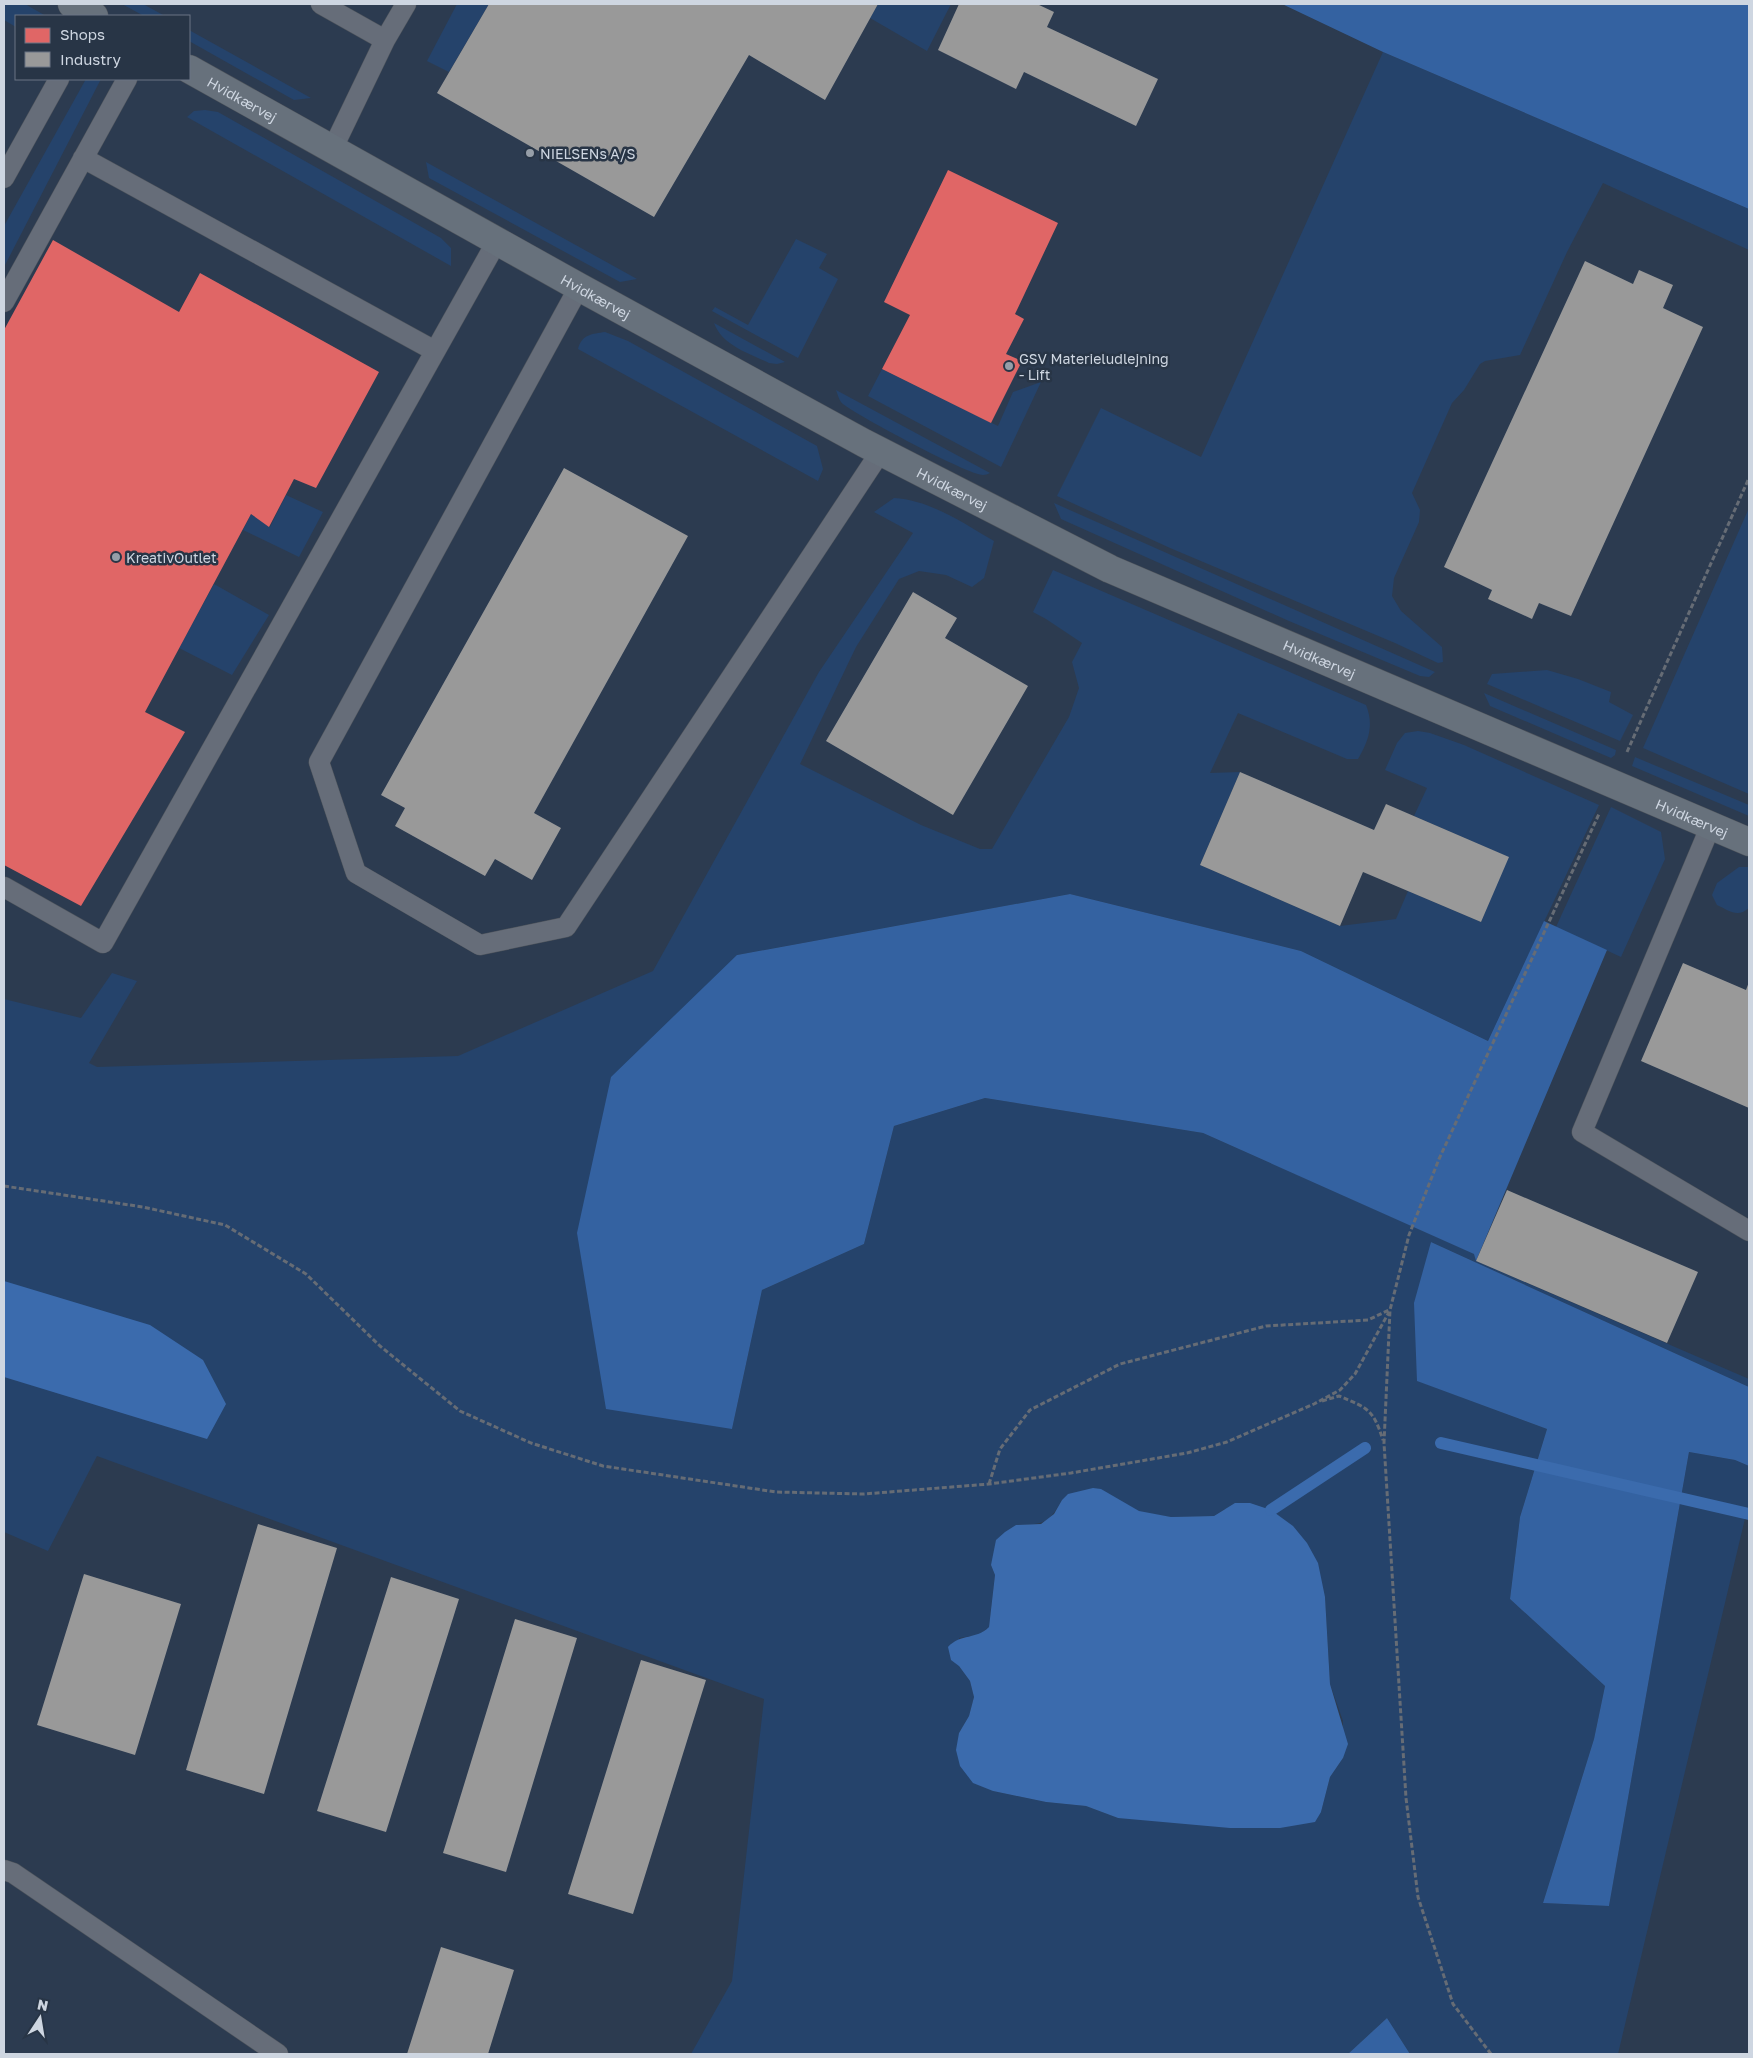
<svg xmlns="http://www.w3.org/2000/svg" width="1753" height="2058" font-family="'Golos Text',sans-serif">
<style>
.built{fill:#2c3b50;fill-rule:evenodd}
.green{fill:#25436b;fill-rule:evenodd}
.forest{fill:#3462a1}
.water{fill:#3b6bad}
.shops{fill:#e06666}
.industry{fill:#999}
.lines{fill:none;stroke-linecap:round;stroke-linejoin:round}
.stream{stroke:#3b6bad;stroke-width:12}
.lane-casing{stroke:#4d535b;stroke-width:21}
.secondary-casing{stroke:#4d535b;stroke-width:29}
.path{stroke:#666c75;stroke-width:3;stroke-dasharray:5 2.5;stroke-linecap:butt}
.lane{stroke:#666d79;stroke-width:20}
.secondary{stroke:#67717c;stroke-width:28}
.poi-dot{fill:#969ea8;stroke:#283546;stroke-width:2}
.labels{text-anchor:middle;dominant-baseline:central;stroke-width:5;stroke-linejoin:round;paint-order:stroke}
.street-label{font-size:14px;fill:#ced6e1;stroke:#283546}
.poi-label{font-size:14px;fill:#ced6e1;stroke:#283546;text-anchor:start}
</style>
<rect width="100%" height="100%" fill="#2f363f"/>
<!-- built -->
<path class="built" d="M4 4H1282L1383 52 1749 208V2054H4ZM16 16H189V79H16Z"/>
<!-- green -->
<path class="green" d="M4 4H25L46 16H16V27L4 20Z
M122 4H143L165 16H144Z
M457 4H489L449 72 427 61Z
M878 4H951L927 51 870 18Z
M189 30 311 98 294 100 189 41Z
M1383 52 1749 209V250L1603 183 1567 252 1520 355 1485 361 1480 364 1464 390 1452 403 1412 493 1420 510 1419 522 1394 578 1392 596 1401 611 1442 647 1443 662 1438 663 1395 643 1170 548 1057 496 1101 408 1201 457Z
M86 79H101L4 267V226Z
M205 110 218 112 441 238 451 248V266L187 117 194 111Z
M426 162 637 279 620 282 429 178Z
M796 239 827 254 819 268 838 279 798 358 712 311 715 307 748 325Z
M714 323 785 362 777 364 769 363C748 353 722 345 714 323Z
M605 332 628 341 817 446 823 469 818 481 578 349C582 334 592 334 605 332Z
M882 369 998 426 1013 392 1041 382 1001 467 868 396Z
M836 390 990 473C988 474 985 475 983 475 968 475 858 416 843 404 839 401 838 395 836 390Z
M286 495 323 512 299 557 243 530 251 514 270 527Z
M894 498C930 500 963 523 994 541L984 578 972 587 946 575 919 571 899 579 856 647 800 764 921 825 980 849H992L1069 717 1079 688 1072 662 1082 643 1046 619 1033 612 1053 570 1366 705C1374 725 1369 740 1358 759H1347L1238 713 1210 773 1240 772 1200 865 1340 926 1396 919 1408 891 1481 922 1508 857 1414 816 1427 788 1385 770 1397 743 1405 733 1418 731 1430 733 1464 745 1599 805 1488 1041 1301 951 1070 894 737 955 732 1429 762 1290 864 1244 894 1126 985 1098 1203 1133 1475 1254 1476 1261 1749 1379V1387L1431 1242 1418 1381 1547 1429 1520 1517 1510 1599 1605 1686 1594 1739 1543 1903 1609 1906 1689 1452 1735 1460 1749 1466V1510H1747L1618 2054H1410L1387 2018 1348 2054H691L732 1981 764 1699 97 1456 48 1551 4 1532V999L81 1018 112 973 137 981 89 1063 97 1067 458 1056 653 971 819 672 913 533 874 512ZM1062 1500 1171 1517 1214 1516 1225 1509 1325 1597 1330 1684 1343 1721V1758L1330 1777 1321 1812 1118 1818 1086 1806 1046 1802 993 1791 959 1733 969 1716 974 1697 970 1681 959 1666V1638L979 1635 989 1627 995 1575 991 1565 1016 1525C1043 1524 1048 1525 1062 1500Z
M1054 503 1435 672 1429 677 1420 676 1289 621 1061 519Z
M1749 508V794L1643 748Z
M214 584 269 615 232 675 179 648Z
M1547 670 1578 679 1611 692 1609 702 1633 715 1620 741 1487 684 1492 674Z
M1484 693 1616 750 1615 755 1611 758 1490 706Z
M1635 757 1749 805V816L1632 766Z
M1611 807 1661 832 1665 859 1621 957 1556 927Z
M1739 867H1749V908C1737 918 1730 911 1717 905L1712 895 1717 883Z"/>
<!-- forest -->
<path class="forest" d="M1282 4H1748L1749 5V209L1383 52Z
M1070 894 1301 951 1488 1041 1544 921 1607 950 1476 1261 1474 1254 1203 1133 985 1098 894 1126 864 1244 762 1290 732 1429 606 1409 577 1233 611 1077 737 955Z
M1431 1242 1749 1387V1466L1735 1460 1689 1452 1609 1906 1543 1903 1594 1739 1605 1686 1510 1599 1520 1517 1547 1429 1417 1381 1414 1303Z
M1387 2018 1410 2054H1348Z"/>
<!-- water -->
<path class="water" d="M4 1281 150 1325 203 1360 226 1404 207 1439 4 1377Z
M1093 1488 1101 1489 1139 1511 1171 1517 1214 1516 1235 1503H1250L1271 1510 1293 1526 1307 1543 1318 1563 1325 1597 1330 1684 1348 1744 1343 1758 1330 1777 1321 1812 1315 1822 1280 1828H1230L1118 1818 1086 1806 1046 1802 993 1791 973 1783 960 1766 956 1750 959 1733 969 1716 974 1697 970 1681 959 1666 951 1660 948 1647C961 1633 976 1640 989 1627L995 1575 991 1565 996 1540 1005 1532 1016 1525 1041 1524 1054 1514 1062 1500 1068 1494Z"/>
<!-- shops -->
<path class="shops" d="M948 170 1058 223 1015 314 1024 319 1006 354 1022 361 991 423 882 369 910 315 884 302Z
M53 240 179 312 200 273 379 372 316 488 294 479 269 527 251 514 145 712 185 732 81 906 4 865V330Z"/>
<!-- industry -->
<path class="industry" d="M489 4H878L825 100 749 55 654 217 437 93Z
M959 4H1037L1054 12 1047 27 1158 79 1136 126 1024 72 1016 89 938 50Z
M1585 261 1633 284 1639 270 1673 285 1663 308 1703 327 1571 616 1539 603 1532 619 1488 599 1492 590 1444 567Z
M564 468 688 536 534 813 561 828 532 880 495 859 485 876 395 826 405 808 381 795Z
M913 592 957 618 945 638 1028 686 953 815 826 741Z
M1240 772 1374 830 1386 804 1509 857 1481 922 1363 872 1340 926 1200 865Z
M1683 963 1746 990 1749 982V1108L1641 1061Z
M1507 1190 1698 1272 1667 1343 1476 1261Z
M258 1524 337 1548 264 1794 186 1770Z
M84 1574 181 1604 135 1755 37 1725Z
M391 1577 459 1599 386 1832 317 1811Z
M515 1619 577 1638 506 1872 443 1853Z
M641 1660 706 1680 633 1914 568 1894Z
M441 1947 514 1970 488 2054H407Z"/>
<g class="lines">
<!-- stream -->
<path class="stream" d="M1441 1443 1749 1514
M1271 1510 1365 1448"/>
<!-- lane casing -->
<g class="lane-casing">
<path id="lane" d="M321 4 385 40
M332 150 385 40 406 4
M83 158 435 351
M4 178 59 79
M579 287 319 762 356 873 480 945 566 927 881 451
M4 302 127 79
M1711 825 1582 1132 1749 1231
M4 887 103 943 497 241
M4 1870 13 1873 278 2054"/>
</g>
<!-- secondary casing -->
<g class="secondary-casing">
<g id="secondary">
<path d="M72 4 94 16"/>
<path id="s1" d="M189 69 579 287 864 443 1110 569 1749 842"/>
</g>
</g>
<!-- path -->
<path class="path" d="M1627 752 1749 478
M4 1186 143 1207 225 1225 306 1274 380 1346 460 1411 531 1443 603 1466 776 1492 864 1494 989 1484 1071 1473 1187 1453 1227 1442 1314 1404 1340 1390 1355 1374 1389 1312
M1322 1401 1339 1396C1368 1408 1373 1409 1383 1440
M989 1484 1000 1449 1030 1410 1120 1364 1266 1326 1368 1320 1389 1310
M1491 2054 1453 2004 1418 1897 1406 1798 1384 1443 1390 1310 1409 1235 1439 1159 1599 814"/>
<!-- lane -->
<use href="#lane" class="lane"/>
<!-- secondary -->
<use href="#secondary" class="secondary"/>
</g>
<!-- markers -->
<g class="poi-dot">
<circle cx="530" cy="153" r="5"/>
<circle cx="1009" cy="366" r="5"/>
<circle cx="116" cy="557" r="5"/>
</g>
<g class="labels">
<!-- street labels -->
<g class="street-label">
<text stroke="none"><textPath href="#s1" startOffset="61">Hvidkærvej</textPath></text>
<text stroke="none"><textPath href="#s1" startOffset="466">Hvidkærvej</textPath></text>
<text stroke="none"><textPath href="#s1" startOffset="871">Hvidkærvej</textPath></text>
<text stroke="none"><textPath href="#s1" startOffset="1276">Hvidkærvej</textPath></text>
<text stroke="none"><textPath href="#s1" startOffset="1681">Hvidkærvej</textPath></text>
</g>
<!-- poi labels -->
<g class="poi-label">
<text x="540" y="153">NIELSENs A/S</text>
<text x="1019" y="358">GSV Materieludlejning<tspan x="1019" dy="16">- Lift</tspan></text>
<text x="126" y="557">KreativOutlet</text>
</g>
</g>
<!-- border -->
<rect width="1753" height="2058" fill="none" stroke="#ced6e1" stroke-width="10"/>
<!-- legend -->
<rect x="15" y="15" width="175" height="65" fill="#283546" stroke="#6a7584"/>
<rect x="25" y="28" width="25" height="15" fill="#e06666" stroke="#6a7584"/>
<text x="60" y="40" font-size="15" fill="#ced6e1">Shops</text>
<rect x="25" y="52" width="25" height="15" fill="#999999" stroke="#6a7584"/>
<text x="60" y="65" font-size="15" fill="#ced6e1">Industry</text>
<!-- north arrow -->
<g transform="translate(40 2018) rotate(12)" stroke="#283546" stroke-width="4" paint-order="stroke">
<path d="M0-4L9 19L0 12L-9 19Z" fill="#ced6e1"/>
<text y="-8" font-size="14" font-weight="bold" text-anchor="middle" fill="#ced6e1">N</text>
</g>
</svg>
